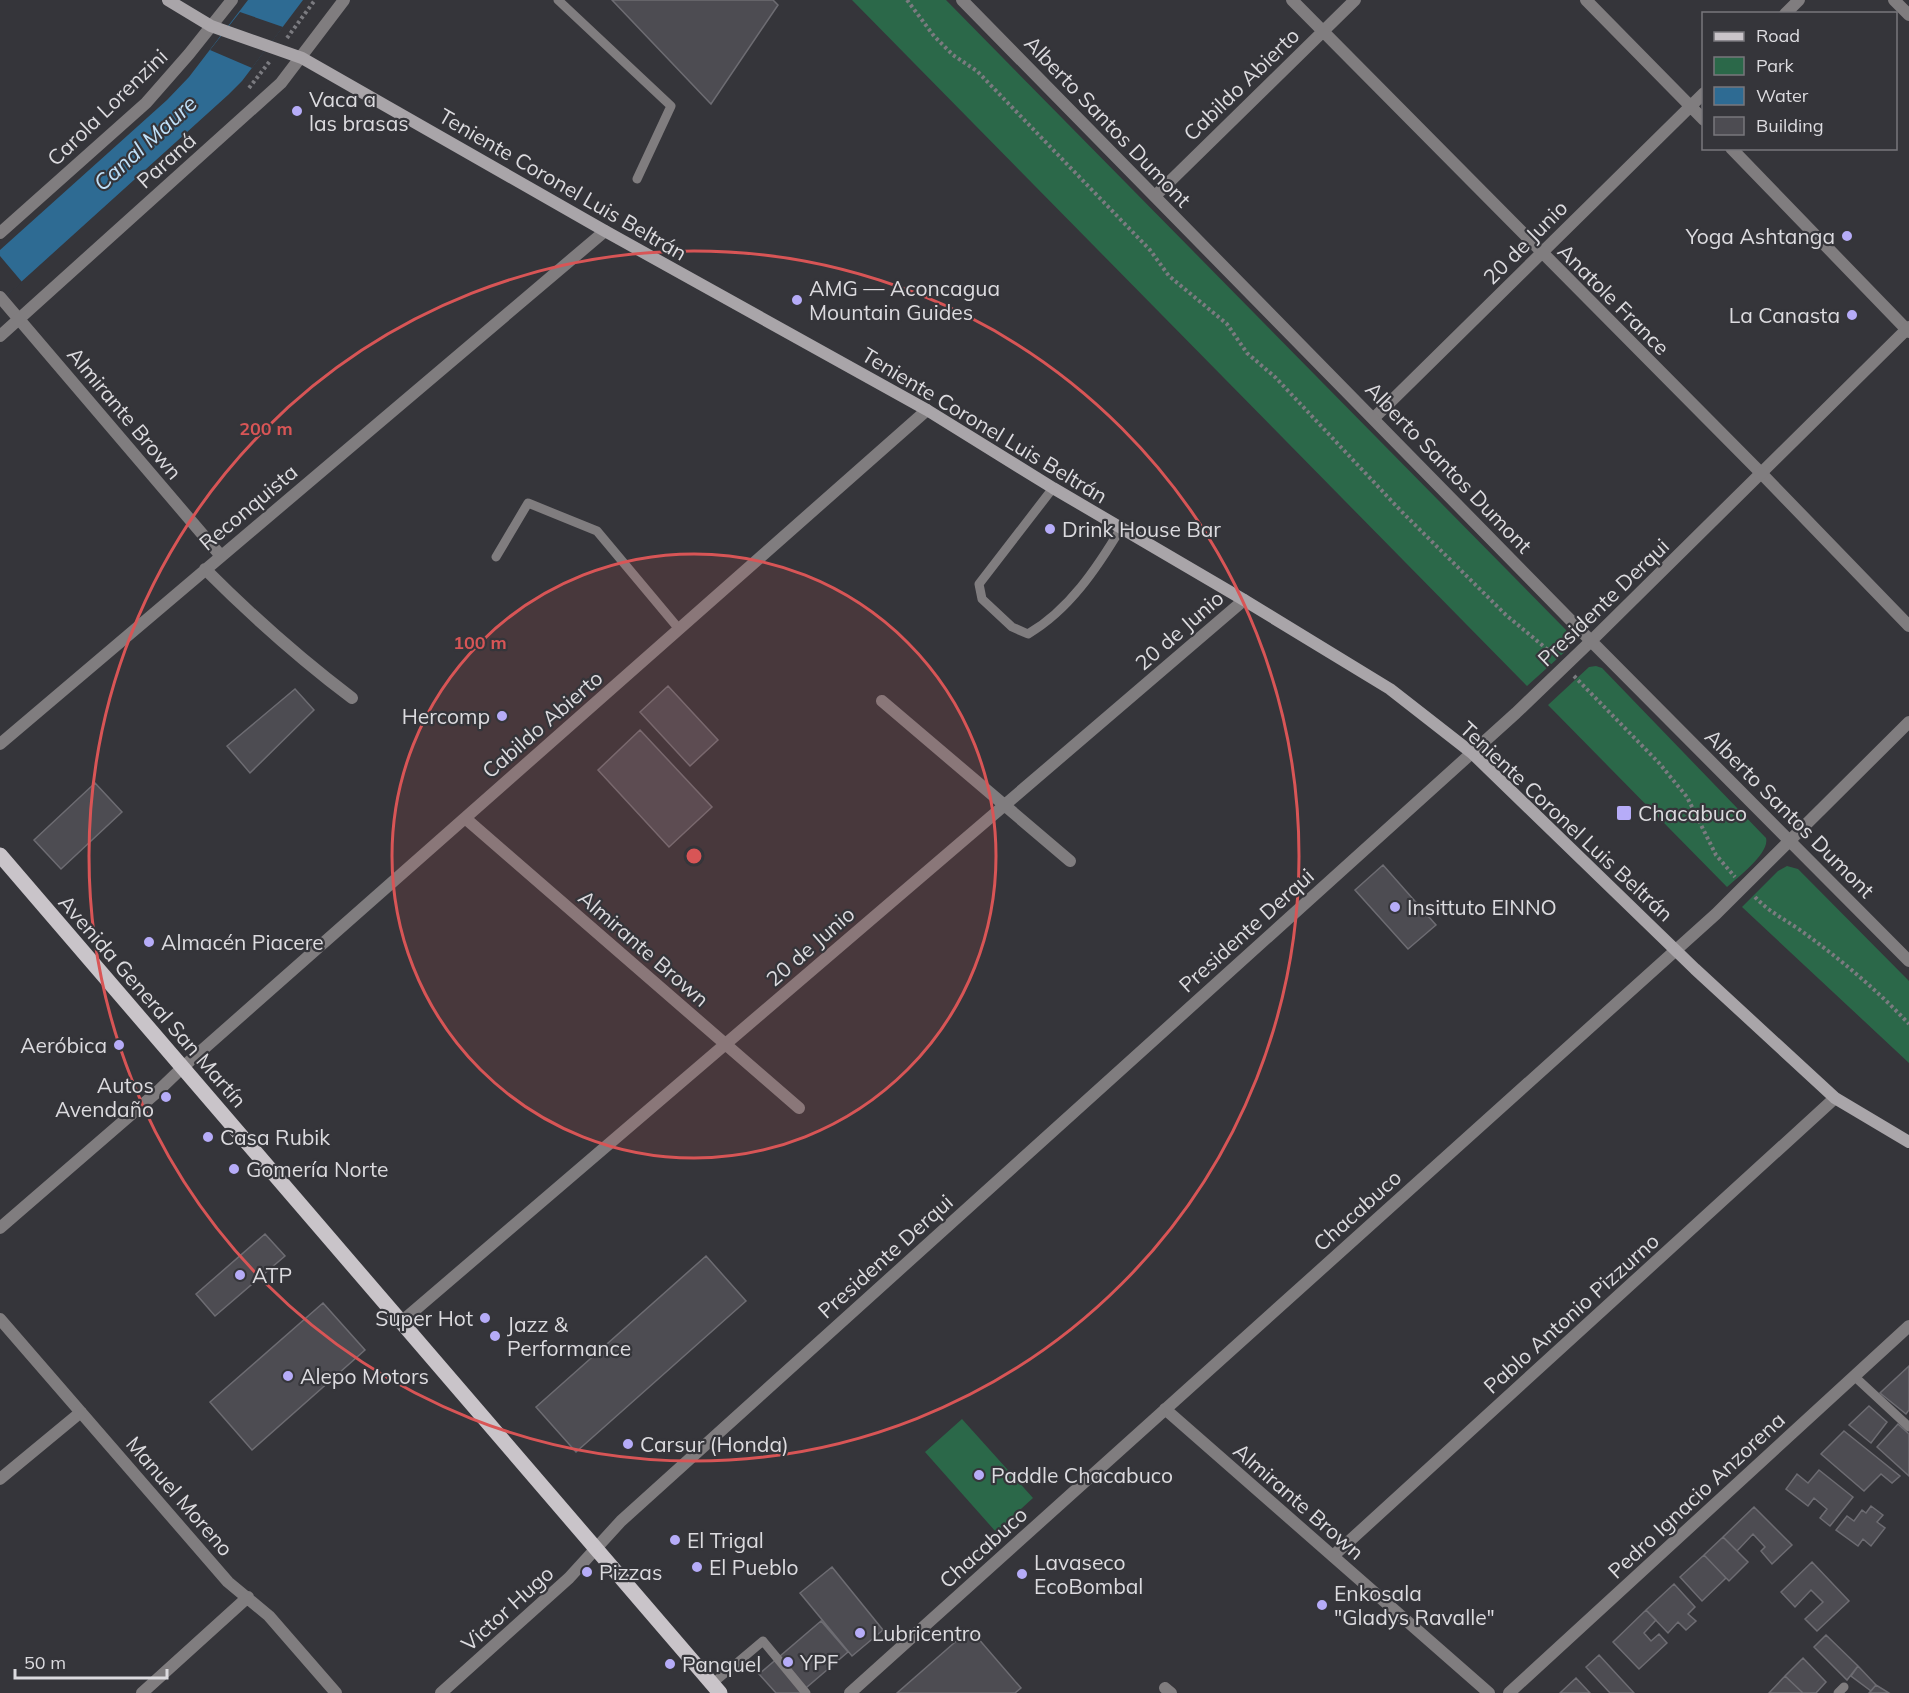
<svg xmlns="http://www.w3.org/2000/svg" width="1909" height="1693" font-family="Mulish,sans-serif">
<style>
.green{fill:#2b6849}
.water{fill:#2e6b93}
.pier{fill:#35353a}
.building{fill:#4d4c52;stroke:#6d6c72;stroke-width:1.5}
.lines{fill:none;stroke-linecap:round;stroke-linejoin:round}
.path{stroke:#7b7b80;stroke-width:4;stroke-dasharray:3 3;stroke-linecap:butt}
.service{stroke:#807d7f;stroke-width:9}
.minor{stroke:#807d7f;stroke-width:12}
.tertiary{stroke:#807d7f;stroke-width:12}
.secondary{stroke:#a9a5a9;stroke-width:12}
.primary{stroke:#c9c4c9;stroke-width:15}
.ring{fill:none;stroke:#d85556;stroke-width:3}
.poi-dot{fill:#b6acf8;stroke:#35353a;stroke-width:2}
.labels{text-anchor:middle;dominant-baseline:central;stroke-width:4.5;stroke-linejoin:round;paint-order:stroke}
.street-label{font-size:21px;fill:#dcdbdf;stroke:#35353a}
.poi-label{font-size:21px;fill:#dcdbdf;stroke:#35353a;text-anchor:start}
.water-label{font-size:22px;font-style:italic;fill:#c1e1f9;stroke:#35353a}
.centre{fill:#d85556;stroke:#35353a;stroke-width:3}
.ring-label{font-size:18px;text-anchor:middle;font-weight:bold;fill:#d85556;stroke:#35353a;stroke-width:4.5;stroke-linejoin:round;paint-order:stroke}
</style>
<rect width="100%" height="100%" fill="#35353a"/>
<!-- green -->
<path class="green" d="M852 0H946L1566 630 1571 640 1568 649 1527 686Z
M1596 666 1602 668 1766 838C1770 853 1738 877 1727 887L1548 705 1589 667Z
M1787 866 1798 869 1909 981V1063L1742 907 1778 871Z
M962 1419 1033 1498 996 1532 925 1452Z"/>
<!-- water -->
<path class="water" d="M248 0H303L242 81 228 95 0 301V250L167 100 189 77Z"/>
<!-- pier -->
<path class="pier" d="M240 12 283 27 252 68 210 50Z
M0 256 22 282 0 301Z"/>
<!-- building -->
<path class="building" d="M612 0H773L778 5 711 104Z
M668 686 718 740 690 766 640 712Z
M295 689 314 710 250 773 227 746Z
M640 730 712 807 669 847 598 770Z
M95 783 122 812 61 869 34 840Z
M1383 865 1436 925 1408 949 1355 890Z
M265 1234 285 1256 215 1316 196 1294Z
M706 1256 746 1301 576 1452 536 1407Z
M323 1303 365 1350 252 1450 210 1402Z
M1909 1366V1410L1906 1414 1880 1393Z
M1869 1406 1887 1422 1871 1443 1849 1425Z
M1898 1424 1909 1434V1476L1877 1447Z
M1844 1431 1900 1476 1892 1483 1881 1474 1864 1491 1821 1454Z
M1819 1470 1853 1497 1830 1526 1820 1518 1827 1509 1814 1498 1808 1506 1786 1489 1797 1474 1808 1483Z
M1871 1506 1883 1515 1877 1522 1885 1528 1871 1546 1863 1539 1858 1546 1836 1530 1847 1516 1854 1521 1862 1510 1866 1513Z
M1754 1507 1792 1545 1772 1564 1761 1551 1765 1547 1753 1534 1737 1551 1723 1537Z
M1723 1537 1748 1562 1729 1581 1704 1555Z
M1704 1555 1726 1578 1702 1601 1680 1577Z
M1812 1562 1849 1601 1817 1631 1805 1619 1823 1602 1811 1590 1795 1607 1781 1592Z
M832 1567 883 1630 852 1656 800 1593Z
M1674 1584 1695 1607 1688 1614 1696 1621 1686 1630 1678 1622 1668 1633 1646 1610Z
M1646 1610 1656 1620 1644 1633 1651 1641 1659 1634 1667 1643 1639 1669 1613 1642Z
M821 1621 848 1652 800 1693H776L759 1674Z
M970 1629 1021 1688 1015 1693H897Z
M1826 1635 1858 1666 1847 1680 1814 1647Z
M1599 1655 1634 1693H1610L1586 1667Z
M1803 1658 1826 1682 1816 1693H1803L1785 1676Z
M1858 1666 1876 1685 1871 1691 1851 1676Z
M1785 1676 1803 1693H1769Z
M1576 1678 1590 1693H1560Z
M1876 1685 1889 1693H1869Z"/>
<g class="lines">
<!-- path -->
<path class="path" d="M907 0 934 36 953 55 977 71 1150 250 1169 276 1227 324 1247 353 1276 378 1401 511 1506 615 1554 655
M287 38 315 0
M249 88 270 61
M1574 676 1659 763 1687 797 1716 855 1735 877
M1755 897C1768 911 1784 919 1800 930 1839 958 1876 989 1909 1024"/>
<!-- service -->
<path class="service" d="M558 0 671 106 637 179
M1053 488 979 584 982 599 1012 627 1028 634C1069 610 1097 568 1121 528
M496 557 528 503 597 531 679 629
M1854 1376 1909 1427
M712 1684 763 1641 806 1693
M1838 1693 1844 1687"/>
<!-- minor -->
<path class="minor" d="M1292 0 1762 474 1909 626
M1586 0 1704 120
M1894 0 1909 15
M1785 14 1799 0
M1731 148 1909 332
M1155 196 1355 0
M0 297 221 556
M1374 418 1704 93
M205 569C252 616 299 658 352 698
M882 701 1070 861
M0 744 605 231
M465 818 799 1108
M183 1067 927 410
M0 1319 228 1582 269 1616 336 1693
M401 1322 1244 600
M0 1479 81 1412
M1333 1556 1835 1098
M1165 1688 1171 1693
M142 1693 248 1597
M441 1693 569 1578 621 1521 1516 713 1591 641
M1509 1693 1909 1326"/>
<!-- tertiary -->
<path class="tertiary" d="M962 0 1591 641 1909 961
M0 233 146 103 189 54 232 0
M0 336 281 83 344 0
M1591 641 1909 327
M0 1228 156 1093 183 1067
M1165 1409 1489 1693
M850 1693 1716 914 1909 722"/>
<!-- secondary -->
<path class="secondary" d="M168 0 211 26 302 58 605 231 927 410 1053 488 1244 600 1390 689 1472 753 1695 969 1835 1098 1909 1142"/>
<!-- primary -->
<path class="primary" d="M0 855 720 1693"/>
</g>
<!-- distance rings -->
<circle cx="694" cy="856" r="302" fill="#d85556" fill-opacity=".12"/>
<g class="ring">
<circle cx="694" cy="856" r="302"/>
<circle cx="694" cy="856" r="605"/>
</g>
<!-- markers -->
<g class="poi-dot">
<circle cx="297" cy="111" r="6"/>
<circle cx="1847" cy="236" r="6"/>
<circle cx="797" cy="300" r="6"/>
<circle cx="1852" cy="315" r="6"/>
<circle cx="1050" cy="529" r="6"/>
<circle cx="502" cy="716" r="6"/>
<rect x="1616" y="805" width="16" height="16" rx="3"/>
<circle cx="1395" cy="907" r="6"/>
<circle cx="149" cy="942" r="6"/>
<circle cx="119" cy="1045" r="6"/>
<circle cx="166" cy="1097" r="6"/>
<circle cx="208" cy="1137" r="6"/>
<circle cx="234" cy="1169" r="6"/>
<circle cx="240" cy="1275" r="6"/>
<circle cx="485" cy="1318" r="6"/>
<circle cx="495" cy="1336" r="6"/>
<circle cx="288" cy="1376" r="6"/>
<circle cx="628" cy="1444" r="6"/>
<circle cx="979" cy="1475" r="6"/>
<circle cx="675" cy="1540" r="6"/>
<circle cx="697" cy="1567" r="6"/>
<circle cx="587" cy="1572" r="6"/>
<circle cx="1022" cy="1574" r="6"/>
<circle cx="1322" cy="1605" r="6"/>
<circle cx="860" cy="1633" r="6"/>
<circle cx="788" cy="1662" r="6"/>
<circle cx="670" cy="1664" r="6"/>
</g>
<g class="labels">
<!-- street labels -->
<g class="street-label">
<text transform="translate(1241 84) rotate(-44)">Cabildo Abierto</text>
<text transform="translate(107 107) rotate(-44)">Carola Lorenzini</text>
<text transform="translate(1108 121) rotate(46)">Alberto Santos Dumont</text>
<text transform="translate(166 160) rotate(-42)">Paraná</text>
<text transform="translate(563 184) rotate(30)">Teniente Coronel Luis Beltrán</text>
<text transform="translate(1525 242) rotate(-45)">20 de Junio</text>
<text transform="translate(1614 299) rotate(45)">Anatole France</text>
<text transform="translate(125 413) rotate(50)">Almirante Brown</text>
<text transform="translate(985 425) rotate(31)">Teniente Coronel Luis Beltrán</text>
<text transform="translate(1449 467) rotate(46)">Alberto Santos Dumont</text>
<text transform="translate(248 507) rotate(-40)">Reconquista</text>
<text transform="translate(1603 602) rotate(-44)">Presidente Derqui</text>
<text transform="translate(1179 630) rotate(-41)">20 de Junio</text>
<text transform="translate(542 724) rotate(-41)">Cabildo Abierto</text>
<text transform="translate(1790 813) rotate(45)">Alberto Santos Dumont</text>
<text transform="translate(1567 821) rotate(43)">Teniente Coronel Luis Beltrán</text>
<text transform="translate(1246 930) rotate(-42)">Presidente Derqui</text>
<text transform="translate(810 946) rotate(-41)">20 de Junio</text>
<text transform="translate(644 948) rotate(41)">Almirante Brown</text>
<text transform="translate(153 1001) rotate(49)">Avenida General San Martín</text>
<text transform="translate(1357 1210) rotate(-42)">Chacabuco</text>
<text transform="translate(885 1256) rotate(-42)">Presidente Derqui</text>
<text transform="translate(1571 1313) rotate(-42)">Pablo Antonio Pizzurno</text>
<text transform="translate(1696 1495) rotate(-43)">Pedro Ignacio Anzorena</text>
<text transform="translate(180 1496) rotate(49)">Manuel Moreno</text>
<text transform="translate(1299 1501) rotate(41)">Almirante Brown</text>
<text transform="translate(983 1547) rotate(-42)">Chacabuco</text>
<text transform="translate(507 1608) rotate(-42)">Victor Hugo</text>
</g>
<!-- poi labels -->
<g class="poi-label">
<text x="309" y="99">Vaca a<tspan x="309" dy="24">las brasas</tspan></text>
<text x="1835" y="236" text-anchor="end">Yoga Ashtanga</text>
<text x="809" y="288">AMG — Aconcagua<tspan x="809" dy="24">Mountain Guides</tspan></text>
<text x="1840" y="315" text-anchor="end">La Canasta</text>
<text x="1062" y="529">Drink House Bar</text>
<text x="490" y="716" text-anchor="end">Hercomp</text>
<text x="1638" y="813">Chacabuco</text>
<text x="1407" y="907">Insittuto EINNO</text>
<text x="161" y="942">Almacén Piacere</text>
<text x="107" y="1045" text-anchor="end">Aeróbica</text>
<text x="154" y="1085" text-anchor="end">Autos<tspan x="154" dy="24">Avendaño</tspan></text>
<text x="220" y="1137">Casa Rubik</text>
<text x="246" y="1169">Gomería Norte</text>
<text x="252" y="1275">ATP</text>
<text x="473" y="1318" text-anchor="end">Super Hot</text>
<text x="507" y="1324">Jazz &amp;<tspan x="507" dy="24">Performance</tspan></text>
<text x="300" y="1376">Alepo Motors</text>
<text x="640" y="1444">Carsur (Honda)</text>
<text x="991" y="1475">Paddle Chacabuco</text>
<text x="687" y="1540">El Trigal</text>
<text x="1034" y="1562">Lavaseco<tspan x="1034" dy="24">EcoBombal</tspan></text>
<text x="709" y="1567">El Pueblo</text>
<text x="599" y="1572">Pizzas</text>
<text x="1334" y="1593">Enkosala<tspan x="1334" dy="24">"Gladys Ravalle"</tspan></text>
<text x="872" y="1633">Lubricentro</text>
<text x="800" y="1662">YPF</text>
<text x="682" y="1664">Panquel</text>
</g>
<!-- water labels -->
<g class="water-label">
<text transform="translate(145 143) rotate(-42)">Canal Maure</text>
</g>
</g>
<circle cx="694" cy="856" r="9" class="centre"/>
<g class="ring-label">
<text x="266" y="435">200 m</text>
<text x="480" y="649">100 m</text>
</g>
<!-- legend -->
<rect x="1702" y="12" width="195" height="138" fill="#35353a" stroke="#78777c" stroke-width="1.5"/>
<rect x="1714" y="32" width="30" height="9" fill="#c9c4c9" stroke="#78777c" stroke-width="1.5"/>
<text x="1756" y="42" font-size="18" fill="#dcdbdf">Road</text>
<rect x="1714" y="57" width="30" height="18" fill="#2b6849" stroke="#78777c" stroke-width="1.5"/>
<text x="1756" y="72" font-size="18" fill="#dcdbdf">Park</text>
<rect x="1714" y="87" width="30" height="18" fill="#2e6b93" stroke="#78777c" stroke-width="1.5"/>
<text x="1756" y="102" font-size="18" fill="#dcdbdf">Water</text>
<rect x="1714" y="117" width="30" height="18" fill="#4d4c52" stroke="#78777c" stroke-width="1.5"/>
<text x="1756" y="132" font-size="18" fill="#dcdbdf">Building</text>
<!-- scale -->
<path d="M15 1669v9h152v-9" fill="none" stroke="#dcdbdf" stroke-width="3"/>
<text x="24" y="1669" font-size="18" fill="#dcdbdf" stroke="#35353a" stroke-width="4.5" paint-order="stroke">50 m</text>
</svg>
